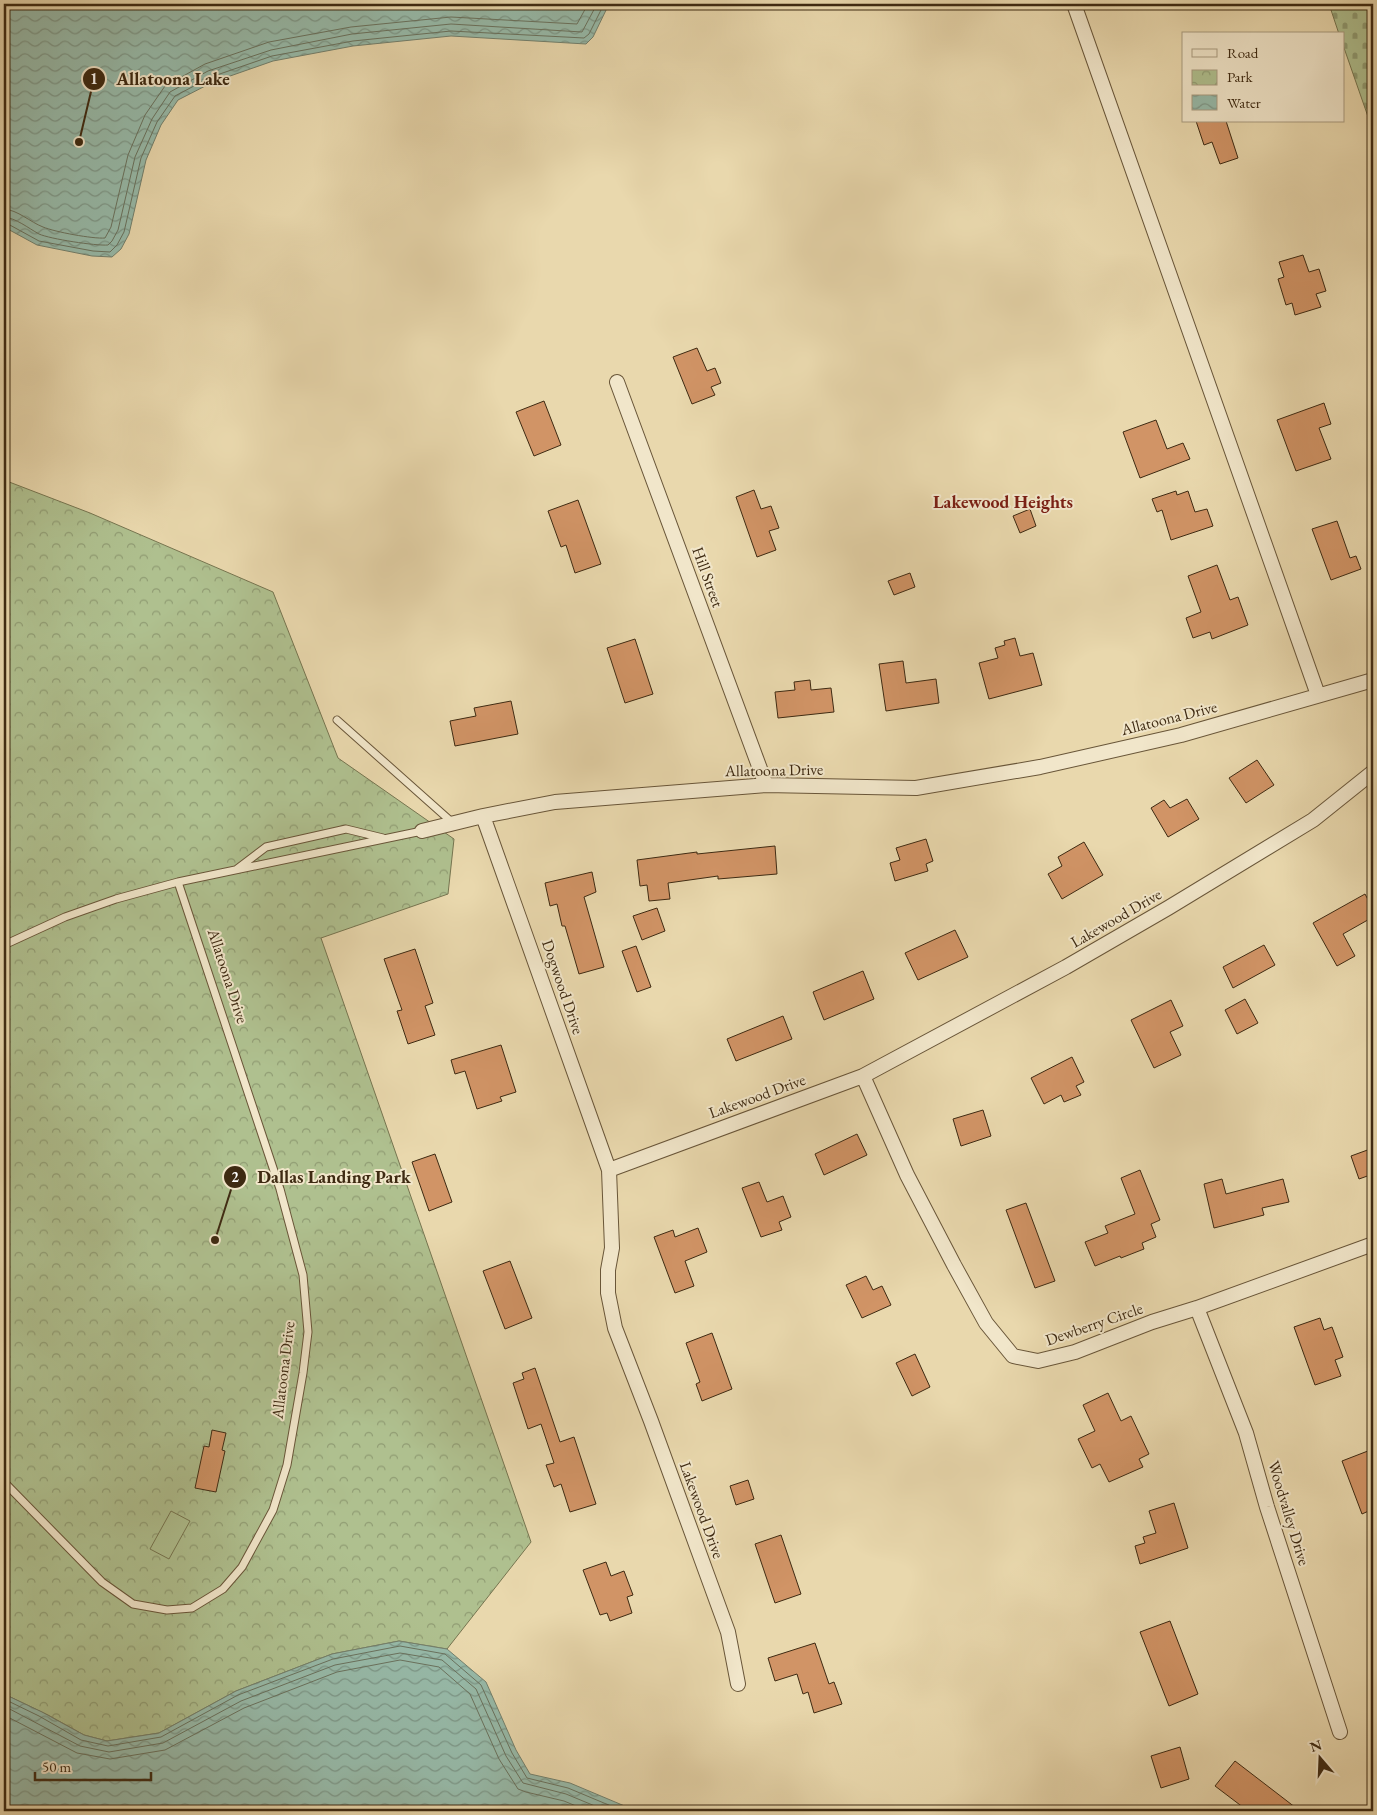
<svg xmlns="http://www.w3.org/2000/svg" width="1377" height="1815" font-family="'EB Garamond',serif">
<style>
.cemetery{fill:url(#cemetery-stones);stroke:#767550}
.park{fill:url(#park-crowns);stroke:#767550}
.garden{fill:#afc08f;stroke:#767550}
.water{fill:url(#water-waves);stroke:#73806d}
.lines{fill:none;stroke-linecap:round;stroke-linejoin:round}
.shore{stroke:#6a725e;stroke-width:1}
.building{fill:#d19466;stroke:#3e2a12}
.lane-casing{stroke:#695639;stroke-width:9}
.street-casing{stroke:#695639;stroke-width:16}
.lane{stroke:#f1e6ca;stroke-width:7}
.street{stroke:#f1e6ca;stroke-width:14}
.labels{text-anchor:middle;dominant-baseline:central;stroke-width:4;stroke-linejoin:round;paint-order:stroke}
.street-label{font-size:16px;fill:#3e2a12;stroke:#f1e6ca}
.neighbourhood-label{font-size:18px;font-weight:bold;fill:#7a1f14;stroke:#f1e6ca}
.leader{fill:none;stroke:#3e2a12;stroke-width:2}
.callout-dot{fill:#3e2a12;stroke:#f1e6ca;stroke-width:2}
.mark-label{font-size:15px;text-anchor:middle;font-weight:bold;fill:#fff}
.callout-label{font-size:18px;text-anchor:middle;font-weight:bold;fill:#3e2a12;stroke:#f1e6ca;stroke-width:4;stroke-linejoin:round;paint-order:stroke}
</style>
<defs>
<pattern id="cemetery-stones" width="16" height="16" patternUnits="userSpaceOnUse" patternTransform="scale(1.25)"><rect width="16" height="16" fill="#afc08f"/><path d="M2 7V4a2 2 0 0 1 4 0v3zM10 15v-3a2 2 0 0 1 4 0v3z" fill="#909c73"/></pattern>
<pattern id="park-crowns" width="20" height="18" patternUnits="userSpaceOnUse" patternTransform="scale(1.25)"><rect width="20" height="18" fill="#afc08f"/><path d="M2 6a3 3 0 1 1 6 0M12 15a3 3 0 1 1 6 0" fill="none" stroke="#909c73"/></pattern>
<pattern id="water-waves" width="16" height="10" patternUnits="userSpaceOnUse" patternTransform="scale(1.25)"><rect width="16" height="10" fill="#97baa9"/><path d="M0 5q4-4 8 0t8 0" fill="none" stroke="#7d9788"/></pattern>
</defs>
<rect width="100%" height="100%" fill="#e9d8ad"/>
<filter id="stains"><feTurbulence type="fractalNoise" baseFrequency=".004" numOctaves="4"/><feColorMatrix values="0 0 0 0 .2 0 0 0 0 .09 0 0 0 0 .02 0 0 0 .5 -.17"/></filter>
<radialGradient id="worn" r=".72"><stop offset=".6" stop-color="#630" stop-opacity="0"/><stop offset="1" stop-color="#630" stop-opacity=".3"/></radialGradient>
<!-- cemetery -->
<path class="cemetery" d="M1329 4H1373V131L1343 45V34H1339Z"/>
<!-- park -->
<path class="park" d="M4 480 90 513 273 592 338 758 454 839 448 894 321 938 531 1542 447 1649 399 1641 332 1654 236 1691 159 1733 107 1741 84 1735 48 1715 4 1694Z"/>
<!-- garden -->
<path class="garden" d="M171 1511 190 1521 169 1559 150 1549Z"/>
<!-- water -->
<path class="water" d="M20 4H609L593 37 586 44 451 36 353 46 273 61 213 82 178 100 161 125 146 160 129 234 121 249 112 257 92 256 37 245 4 227V7Z
M399 1641 447 1649 486 1682 516 1750 530 1774 570 1783 627 1807 659 1811H4V1694L42 1712 84 1735 107 1741 159 1733 236 1691 332 1654Z"/>
<g class="lines">
<!-- shore -->
<path class="shore" d="M4 209C18 210 30 222 43 227 55 232 93 239 105 238L111 227 128 155 145 115 165 86 205 64 269 42 351 27 451 17 577 24 588 4
M4 217C16 218 28 228 39 234 50 239 96 246 108 245L112 241 118 230 135 157 152 119 170 92 208 71 271 50 352 34 451 24 582 32 597 4
M4 223 8 224 39 241 93 251 110 252 117 245 124 232 141 158 157 122 175 96 211 77 272 56 353 41 451 31 584 38 589 34 604 4
M4 1699 39 1716 81 1740 108 1746 161 1737 238 1695 333 1659 400 1646 445 1654 481 1685 512 1753 527 1778 568 1788 623 1811
M4 1706 80 1746 109 1752 163 1743 241 1701 335 1665 400 1653 442 1660 476 1689 506 1756 523 1783 566 1794 607 1811
M4 1715 77 1753 110 1759 165 1750 244 1708 337 1672 400 1660 439 1667 470 1694 499 1759 518 1789 526 1792 564 1801 588 1811"/>
</g>
<!-- building -->
<path class="building" d="M1196 121H1226L1238 158 1220 164 1212 142 1204 145Z
M1303 255 1309 272 1319 269 1326 291 1316 294 1321 307 1295 315 1292 303 1286 305 1278 279 1284 277 1279 262Z
M697 348 707 371 715 368 721 383 711 387 715 395 692 404 673 357Z
M544 401 561 445 534 456 516 412Z
M1324 403 1331 424 1319 428 1331 459 1296 471 1277 420Z
M1156 420 1167 449 1183 443 1190 459 1140 478 1123 432Z
M754 490 761 509 771 506 779 528 769 531 776 550 757 557 736 497Z
M1176 491 1177 495 1188 491 1195 512 1207 509 1213 526 1171 540 1162 510 1157 512 1152 499Z
M578 500 601 564 575 573 566 545 561 547 548 511Z
M1030 509 1036 526 1020 533 1013 516Z
M1337 521 1350 558 1356 556 1361 569 1331 580 1312 529Z
M1217 565 1230 600 1238 597 1248 625 1212 639 1210 632 1193 638 1186 618 1201 612 1188 576Z
M910 573 915 587 894 595 888 581Z
M1015 638 1020 656 1033 653 1042 685 989 699 979 663 998 658 995 648 1005 645 1004 641Z
M635 639 653 694 625 703 607 648Z
M903 661 906 683 936 679 939 703 886 711 879 664Z
M810 680 811 690 831 688 834 712 778 718 775 692 795 690 794 682Z
M511 701 518 734 455 746 450 721 476 716 474 708Z
M1257 760 1274 785 1246 803 1229 778Z
M1187 799 1199 819 1168 837 1151 808 1164 800 1170 808Z
M926 839 933 861 926 864 928 871 895 881 890 863 900 860 896 848Z
M1084 842 1103 875 1062 899 1048 874 1062 866 1058 857Z
M775 846 777 874 718 879V876L668 883 670 899 649 901 647 885 640 886 637 860 697 852V854Z
M592 872 596 892 584 897 604 967 579 974 565 926H562L557 904 550 906 545 883Z
M1365 894 1373 909V917L1343 934 1355 956 1337 966 1313 923Z
M657 908 665 931 642 940 633 916Z
M955 930 968 957 918 980 905 953Z
M1264 945 1275 965 1233 988 1223 967Z
M636 946 651 987 637 992 622 951Z
M415 949 433 1003 425 1006 435 1035 408 1044 397 1011 402 1010 384 959Z
M863 971 874 999 824 1020 813 992Z
M1245 999 1258 1023 1237 1034 1225 1010Z
M1171 1000 1183 1026 1170 1032 1181 1055 1154 1068 1131 1020Z
M783 1016 792 1039 736 1061 727 1039Z
M501 1045 516 1092 500 1097 502 1101 477 1109 465 1071 455 1074 451 1060Z
M1072 1057 1084 1082 1076 1086 1081 1095 1064 1102 1061 1095 1044 1104 1031 1078Z
M983 1110 991 1136 961 1146 953 1119Z
M857 1134 867 1155 824 1175 815 1154Z
M1373 1148V1174L1359 1179 1351 1156Z
M435 1154 452 1202 429 1211 412 1162Z
M1140 1170 1160 1220 1151 1224 1156 1237 1142 1243 1144 1249 1121 1258 1120 1256 1095 1266 1085 1242 1108 1233 1105 1226 1135 1214 1121 1178Z
M1222 1179 1226 1194 1283 1179 1289 1202 1262 1208 1264 1215 1214 1228 1204 1184Z
M759 1182 767 1202 783 1196 791 1217 779 1222 782 1230 761 1237 742 1188Z
M1026 1203 1055 1281 1035 1288 1006 1210Z
M698 1228 707 1252 685 1261 694 1286 675 1293 654 1237 673 1230 675 1237Z
M510 1261 532 1318 505 1329 483 1271Z
M866 1276 873 1290 882 1286 891 1305 862 1318 846 1285Z
M1320 1318 1324 1330 1332 1327 1343 1357 1335 1360 1341 1376 1315 1385 1294 1327Z
M712 1333 732 1389 702 1401 696 1384 700 1382 686 1343Z
M915 1354 930 1387 912 1396 896 1363Z
M535 1368 560 1442 574 1437 596 1504 570 1512 561 1484 554 1487 546 1465 554 1463 541 1424 528 1429 513 1383 524 1379 522 1373Z
M1108 1393 1121 1421 1131 1416 1149 1454 1139 1459 1143 1467 1109 1482 1100 1464 1092 1468 1078 1439 1095 1431 1083 1405Z
M212 1430 226 1433 222 1450 225 1451 216 1492 195 1488 204 1446 209 1447Z
M1373 1449V1509L1362 1514 1342 1461Z
M748 1480 754 1499 736 1505 730 1486Z
M1174 1503 1188 1548 1140 1564 1135 1546 1145 1543 1143 1537 1156 1533 1149 1511Z
M781 1535 801 1594 775 1603 755 1544Z
M606 1562 611 1576 624 1571 633 1595 627 1597 632 1613 610 1621 607 1613 600 1615 583 1570Z
M1170 1621 1198 1694 1169 1706 1140 1632Z
M815 1643 829 1684 834 1682 842 1704 814 1713 808 1692 803 1694 797 1674 775 1681 768 1658Z
M1180 1747 1189 1779 1161 1788 1151 1756Z
M1235 1761 1300 1811H1248L1215 1786Z"/>
<g class="lines">
<!-- lane casing -->
<g class="lane-casing">
<path id="lane" d="M337 720 454 824
M237 869 266 847 346 829 383 838
M4 945 65 917 116 899 178 882 422 831
M4 1482 102 1582 133 1604 167 1610 192 1608 223 1589 242 1567 273 1510 287 1465 303 1373 308 1332 303 1275 280 1189 178 882"/>
</g>
<!-- street casing -->
<g class="street-casing">
<path id="street" d="M1074 4 1318 695
M617 382 766 785
M483 816 609 1170 612 1248 608 1270V1293L615 1328 651 1421 728 1632 738 1684
M422 831 483 816 555 802 766 785 916 788 1040 767 1181 735 1373 680
M863 1076 907 1175 954 1265 986 1323 1013 1356 1038 1361 1075 1352 1152 1322 1197 1308 1373 1244
M609 1170 863 1076 1066 967 1168 908 1313 820 1373 772
M1197 1308 1246 1433 1267 1507 1340 1732"/>
</g>
<!-- lane -->
<use href="#lane" class="lane"/>
<!-- street -->
<use href="#street" class="street"/>
</g>
<g class="labels">
<!-- street labels -->
<g class="street-label">
<text transform="translate(708 577) rotate(70)">Hill Street</text>
<text transform="translate(1169 718) rotate(-14)">Allatoona Drive</text>
<text transform="translate(774 770) rotate(-1)">Allatoona Drive</text>
<text transform="translate(1116 918) rotate(-30)">Lakewood Drive</text>
<text transform="translate(228 976) rotate(72)">Allatoona Drive</text>
<text transform="translate(563 987) rotate(71)">Dogwood Drive</text>
<text transform="translate(757 1096) rotate(-20)">Lakewood Drive</text>
<text transform="translate(1094 1324) rotate(-19)">Dewberry Circle</text>
<text transform="translate(283 1370) rotate(-83)">Allatoona Drive</text>
<text transform="translate(702 1510) rotate(70)">Lakewood Drive</text>
<text transform="translate(1289 1513) rotate(73)">Woodvalley Drive</text>
</g>
<!-- neighbourhood labels -->
<g class="neighbourhood-label">
<text x="1003" y="501">Lakewood Heights</text>
</g>
</g>
<!-- callouts -->
<path class="leader" d="M79 142L94 79M215 1240L235 1177"/>
<g class="callout-dot">
<circle cx="79" cy="142" r="5"/>
<circle cx="215" cy="1240" r="5"/>
<circle cx="94" cy="79" r="12"/>
<circle cx="235" cy="1177" r="12"/>
</g>
<g class="mark-label">
<text x="94" y="84">1</text>
<text x="235" y="1182">2</text>
</g>
<g class="callout-label">
<text x="173" y="85">Allatoona Lake</text>
<text x="334" y="1183">Dallas Landing Park</text>
</g>
<!-- margin -->
<rect width="1377" height="1815" fill="none" stroke="#e9d8ad" stroke-width="20"/>
<rect x="5" y="5" width="1367" height="1805" fill="none" stroke="#3e2a12" stroke-width="2.5"/>
<rect x="10" y="10" width="1357" height="1795" fill="none" stroke="#3e2a12"/>
<!-- legend -->
<rect x="1182" y="32" width="162" height="90" fill="#f1e6ca" stroke="#a99b80"/>
<rect x="1192" y="49" width="25" height="8" fill="#f1e6ca" stroke="#a99b80"/>
<text x="1227" y="58" font-size="15" fill="#3e2a12">Road</text>
<rect x="1192" y="70" width="25" height="15" fill="url(#park-crowns)" stroke="#a99b80"/>
<text x="1227" y="82" font-size="15" fill="#3e2a12">Park</text>
<rect x="1192" y="95" width="25" height="15" fill="url(#water-waves)" stroke="#a99b80"/>
<text x="1227" y="108" font-size="15" fill="#3e2a12">Water</text>
<!-- north arrow -->
<g transform="translate(1320 1758) rotate(341)" stroke="#f1e6ca" stroke-width="4" paint-order="stroke">
<path d="M0-4L9 19L0 12L-9 19Z" fill="#3e2a12"/>
<text y="-8" font-size="14" font-weight="bold" text-anchor="middle" fill="#3e2a12">N</text>
</g>
<!-- scale -->
<path d="M35 1772v8h116v-8" fill="none" stroke="#3e2a12" stroke-width="2.5"/>
<text x="42" y="1772" font-size="15" fill="#3e2a12" stroke="#f1e6ca" stroke-width="4" paint-order="stroke">50 m</text>
<rect width="100%" height="100%" filter="url(#stains)"/>
<rect width="100%" height="100%" fill="url(#worn)"/>
</svg>
